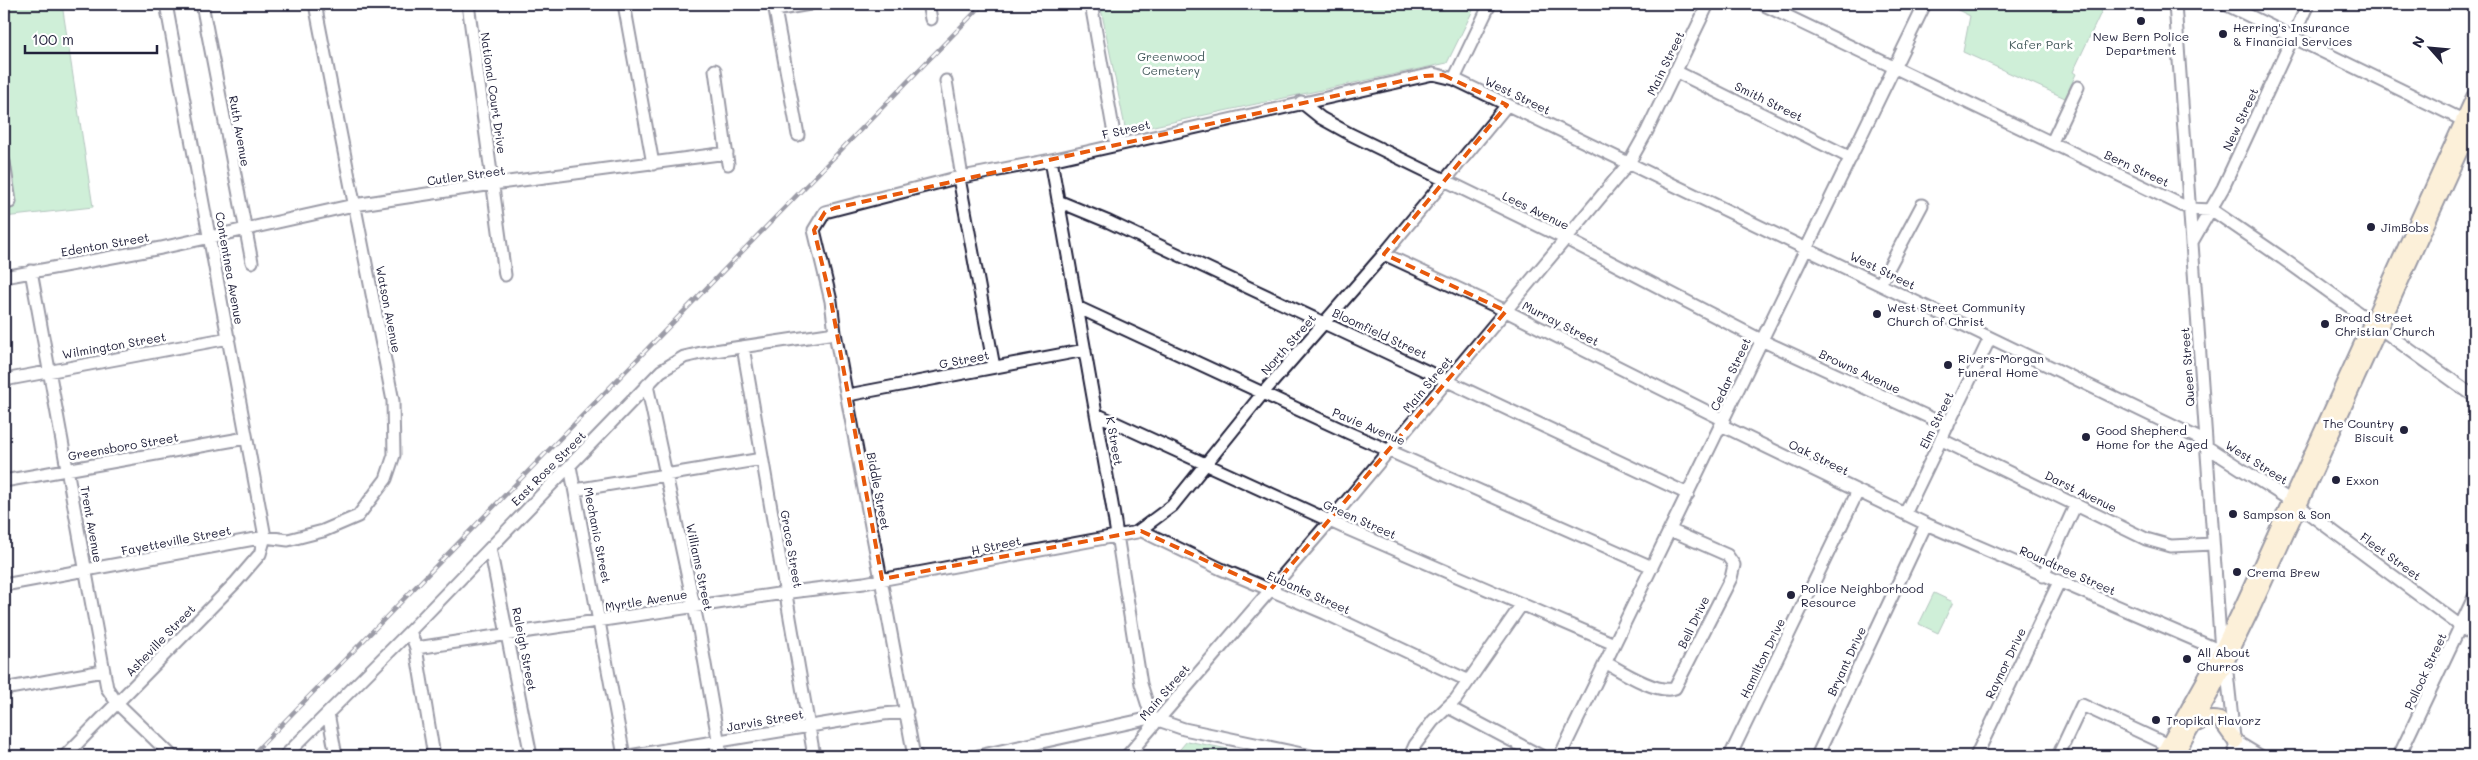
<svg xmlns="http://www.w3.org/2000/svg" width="2478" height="760" font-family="Mali,sans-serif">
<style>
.green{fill:#94dba8;stroke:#5b7e72}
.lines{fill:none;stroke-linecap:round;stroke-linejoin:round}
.minor-casing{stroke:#22223b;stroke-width:15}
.major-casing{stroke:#22223b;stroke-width:18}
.minor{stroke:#fff;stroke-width:11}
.major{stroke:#f9deab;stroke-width:14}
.rail-casing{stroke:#22223b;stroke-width:4.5}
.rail{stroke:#fff;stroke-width:2.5;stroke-dasharray:8;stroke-linecap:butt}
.marked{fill:none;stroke:#e8590c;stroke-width:4;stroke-dasharray:10 6;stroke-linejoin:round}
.poi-dot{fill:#22223b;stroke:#fff;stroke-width:2}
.labels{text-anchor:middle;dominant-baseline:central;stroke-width:5;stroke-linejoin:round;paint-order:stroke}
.poi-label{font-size:12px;fill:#22223b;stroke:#fff;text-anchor:start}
.park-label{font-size:12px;fill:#445a5c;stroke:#fff}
.street-label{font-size:12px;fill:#22223b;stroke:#fff}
</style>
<rect width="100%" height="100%" fill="#fff"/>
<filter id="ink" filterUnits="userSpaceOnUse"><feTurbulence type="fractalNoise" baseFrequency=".02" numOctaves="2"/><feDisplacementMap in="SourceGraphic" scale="10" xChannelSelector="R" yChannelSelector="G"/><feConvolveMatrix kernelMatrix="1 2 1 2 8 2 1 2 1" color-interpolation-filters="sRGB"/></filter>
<g filter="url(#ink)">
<!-- green -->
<path class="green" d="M4 4H62L93 207 4 217Z
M1100 4H1476L1447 63 1126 132Z
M1946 4H2105L2073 72 2076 74 2065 98 1963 52 1970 16Z
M1934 593 1953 602 1938 633 1919 624Z
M1187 741 1264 756H1174Z"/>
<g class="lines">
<!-- minor casing -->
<g class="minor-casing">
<path id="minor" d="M202 4 252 262
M468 4 505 275
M624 4 653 164
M774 4 798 135
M928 4 931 19
M1091 4 1116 145
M1762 4 2190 209 2212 210 2282 258 2474 396
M2175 4 2221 651 2226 663 2236 756
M2225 4 2471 124
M775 10 810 4
M715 70 728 164
M1675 71 1851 158
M1454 79 1490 4
M946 81 962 177
M1301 102 1321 118 1350 134 1572 242 1761 340 1948 426
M2052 142 2078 87
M1051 160 1112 504 1141 684 1154 725
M4 162 10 202
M959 178 994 367
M1058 201 1109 222 1688 494
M2192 242 2223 188 2308 4
M1384 254 1506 311 1724 420
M31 271 107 688 117 703 172 756
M4 277 161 248 354 205 493 184 727 153
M1880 284 1922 205
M1077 307 1349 433 1652 567
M743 347 814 756
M4 380 229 338
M647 385 699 630 721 756
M848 395 1085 350
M1096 414 1343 527 1614 644
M1721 425 1926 524 2221 651
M1942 440 2146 539 2171 546 2213 544
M570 466 624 756
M4 481 246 438
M575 490 762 459
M1905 514 1990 338
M1140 530 1221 569 1325 613 1467 680
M490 548 531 756
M2043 576 2076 504
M4 585 265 537 288 540 323 531 358 516 386 479 394 455 393 401 315 4
M410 631 416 648 434 756
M416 648 791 592 864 583 1137 532 1172 506 1263 393 1384 254 1507 105
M1605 662C1621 671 1658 695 1675 688L1731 578 1734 565 1727 555 1670 530
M4 689 103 671
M1448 707 1541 756
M328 713 336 756
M1158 720 1184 729 1311 756
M2235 741 2260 756
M65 756 236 582 260 554 265 537 166 4
M285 756 410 631 661 371 684 357 701 353 835 333
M629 756 883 714 907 712
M917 756 913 751 835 333 831 301 814 230 825 212 952 179 1051 160 1433 74 1454 79 2198 438 2207 447 2299 506 2474 636
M978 756 1151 718
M1127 756 1330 521 1629 163 1647 131 1708 4
M1410 756 1415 745 1433 721 1456 699 1522 604
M1560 756 1925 4
M1730 756 1858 491
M1817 756 1926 524
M1976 756 2059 582
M2058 756 2082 705 2168 745
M2399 756 2474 597"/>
</g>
<!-- major casing -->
<g class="major-casing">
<path id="major" d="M2191 727C2202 721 2208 717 2220 720L2235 741
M2162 756 2221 651 2243 605 2474 97
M2175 756 2210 695 2252 609 2474 120"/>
</g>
<!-- minor -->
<use href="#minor" class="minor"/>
<!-- major -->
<use href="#major" class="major"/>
<!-- rail casing -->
<g class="rail-casing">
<path id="rail" d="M251 756 983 4"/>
</g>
<!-- rail -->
<use href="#rail" class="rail"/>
</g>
</g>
<!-- marked area -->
<path d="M0 0H2478V760H0ZM1443 75 1507 105 1384 254 1506 311 1270 590 1141 531 882 579 831 301 814 230 825 212 835 208 1424 76Z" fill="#fff" fill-opacity=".55" fill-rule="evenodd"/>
<path class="marked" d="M1443 75 1507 105 1384 254 1506 311 1270 590 1141 531 882 579 831 301 814 230 825 212 835 208 1424 76Z"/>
<!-- markers -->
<g class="poi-dot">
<circle cx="2141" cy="21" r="5"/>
<circle cx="2223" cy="34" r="5"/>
<circle cx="2371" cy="227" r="5"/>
<circle cx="1877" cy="314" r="5"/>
<circle cx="2325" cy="324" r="5"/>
<circle cx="1948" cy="365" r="5"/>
<circle cx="2404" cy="430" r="5"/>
<circle cx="2086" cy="437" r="5"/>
<circle cx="2336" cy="480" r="5"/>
<circle cx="2233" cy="514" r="5"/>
<circle cx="2237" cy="572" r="5"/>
<circle cx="1791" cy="595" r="5"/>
<circle cx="2187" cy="659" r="5"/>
<circle cx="2156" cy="720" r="5"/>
</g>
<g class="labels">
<!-- poi labels -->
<g class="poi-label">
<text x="2233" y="27">Herring's Insurance<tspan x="2233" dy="14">&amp; Financial Services</tspan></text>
<text x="2141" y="36" text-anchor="middle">New Bern Police<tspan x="2141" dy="14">Department</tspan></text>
<text x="2381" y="227">JimBobs</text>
<text x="1887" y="307">West Street Community<tspan x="1887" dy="14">Church of Christ</tspan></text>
<text x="2335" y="317">Broad Street<tspan x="2335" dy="14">Christian Church</tspan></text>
<text x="1958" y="358">Rivers-Morgan<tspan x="1958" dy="14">Funeral Home</tspan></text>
<text x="2394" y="423" text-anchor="end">The Country<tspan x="2394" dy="14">Biscuit</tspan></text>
<text x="2096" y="430">Good Shepherd<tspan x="2096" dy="14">Home for the Aged</tspan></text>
<text x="2346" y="480">Exxon</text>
<text x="2243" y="514">Sampson &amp; Son</text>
<text x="2247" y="572">Crema Brew</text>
<text x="1801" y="588">Police Neighborhood<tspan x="1801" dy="14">Resource</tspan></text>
<text x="2197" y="652">All About<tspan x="2197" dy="14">Churros</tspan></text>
<text x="2166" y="720">Tropikal Flavorz</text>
</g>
<!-- park labels -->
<g class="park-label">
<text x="2041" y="44">Kafer Park</text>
<text x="1171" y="56">Greenwood<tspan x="1171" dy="14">Cemetery</tspan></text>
</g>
<!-- street labels -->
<g class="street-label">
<text transform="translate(1665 63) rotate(-64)">Main Street</text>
<text transform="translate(494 93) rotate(82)">National Court Drive</text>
<text transform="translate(1518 95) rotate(26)">West Street</text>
<text transform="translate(1769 101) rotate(26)">Smith Street</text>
<text transform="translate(2240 119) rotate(-65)">New Street</text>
<text transform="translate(1126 129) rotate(-13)">F Street</text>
<text transform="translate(240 131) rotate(80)">Ruth Avenue</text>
<text transform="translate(2137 168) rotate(25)">Bern Street</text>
<text transform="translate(466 175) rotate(-8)">Cutler Street</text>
<text transform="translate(1536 210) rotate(26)">Lees Avenue</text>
<text transform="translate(105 244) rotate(-10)">Edenton Street</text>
<text transform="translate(230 268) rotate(80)">Contentnea Avenue</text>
<text transform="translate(1883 270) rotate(26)">West Street</text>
<text transform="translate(389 309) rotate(79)">Watson Avenue</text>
<text transform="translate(1561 323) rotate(27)">Murray Street</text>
<text transform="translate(1380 333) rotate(25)">Bloomfield Street</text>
<text transform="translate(1288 344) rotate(-49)">North Street</text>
<text transform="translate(114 345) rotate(-10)">Wilmington Street</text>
<text transform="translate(964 359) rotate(-11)">G Street</text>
<text transform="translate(2187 367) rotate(-94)">Queen Street</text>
<text transform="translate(1860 371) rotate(25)">Browns Avenue</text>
<text transform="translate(1730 374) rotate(-65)">Cedar Street</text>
<text transform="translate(1427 384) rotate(-50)">Main Street</text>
<text transform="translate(1936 420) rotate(-64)">Elm Street</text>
<text transform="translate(1369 426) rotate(23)">Pavie Avenue</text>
<text transform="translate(1115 441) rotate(80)">K Street</text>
<text transform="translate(123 446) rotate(-10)">Greensboro Street</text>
<text transform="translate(1819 457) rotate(26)">Oak Street</text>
<text transform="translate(2257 462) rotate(32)">West Street</text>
<text transform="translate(548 468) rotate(-45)">East Rose Street</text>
<text transform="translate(879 491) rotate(79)">Biddle Street</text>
<text transform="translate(2081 491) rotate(26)">Darst Avenue</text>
<text transform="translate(1360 519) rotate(24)">Green Street</text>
<text transform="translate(92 524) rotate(80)">Trent Avenue</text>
<text transform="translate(598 535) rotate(79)">Mechanic Street</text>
<text transform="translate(176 540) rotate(-11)">Fayetteville Street</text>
<text transform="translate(996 545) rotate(-12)">H Street</text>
<text transform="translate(792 549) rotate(80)">Grace Street</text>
<text transform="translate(2391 556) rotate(36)">Fleet Street</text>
<text transform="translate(700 567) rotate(78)">Williams Street</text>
<text transform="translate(2068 570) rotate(24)">Roundtree Street</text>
<text transform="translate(1309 592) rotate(24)">Eubanks Street</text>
<text transform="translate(646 600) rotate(-9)">Myrtle Avenue</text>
<text transform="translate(1693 622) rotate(-64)">Bell Drive</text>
<text transform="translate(160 640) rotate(-46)">Asheville Street</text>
<text transform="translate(525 649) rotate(79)">Raleigh Street</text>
<text transform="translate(1762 658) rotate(-64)">Hamilton Drive</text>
<text transform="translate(1846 661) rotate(-65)">Bryant Drive</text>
<text transform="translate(2005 663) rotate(-64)">Raynor Drive</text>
<text transform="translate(2425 671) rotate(-65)">Pollock Street</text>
<text transform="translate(1164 692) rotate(-49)">Main Street</text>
<text transform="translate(765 720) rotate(-10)">Jarvis Street</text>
</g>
</g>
<!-- margin -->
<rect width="2478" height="760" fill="none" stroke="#fff" stroke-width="20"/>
<rect x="10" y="10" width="2458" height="740" fill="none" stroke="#22223b" stroke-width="2" filter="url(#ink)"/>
<!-- north arrow -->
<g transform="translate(2430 48) rotate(297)" stroke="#ffffff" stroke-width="4" paint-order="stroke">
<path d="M0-4L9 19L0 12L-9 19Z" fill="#22223b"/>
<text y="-8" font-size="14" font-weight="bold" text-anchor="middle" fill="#22223b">N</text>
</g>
<!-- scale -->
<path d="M25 45v8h132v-8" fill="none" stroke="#22223b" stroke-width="2.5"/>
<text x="32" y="45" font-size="15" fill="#22223b" stroke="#ffffff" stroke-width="4" paint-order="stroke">100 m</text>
</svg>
